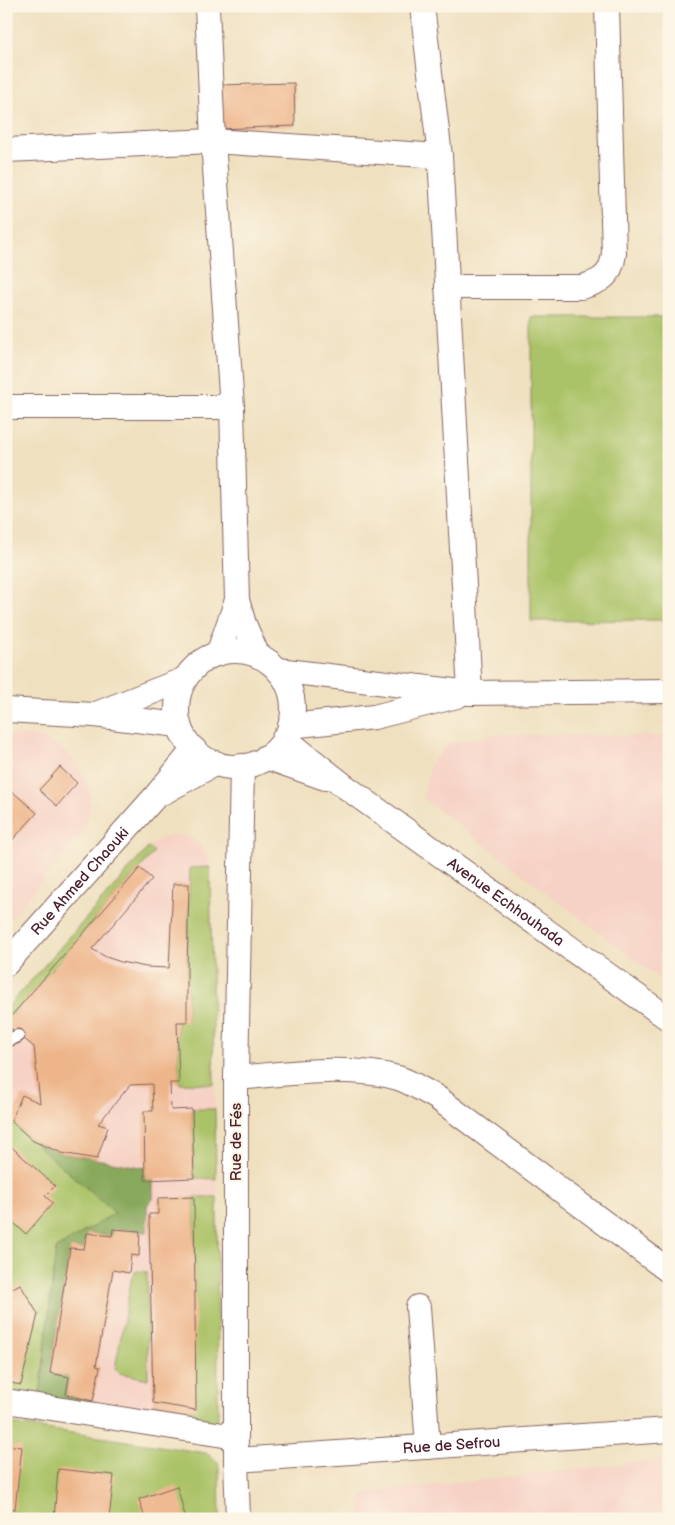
<svg xmlns="http://www.w3.org/2000/svg" width="675" height="1525" font-family="'Balsamiq Sans',sans-serif">
<style>
.built{fill:#f6d1c5}
.green{fill:#abc368;stroke:#7a714a}
.forest{fill:#88a95c;stroke:#696444}
.building{fill:#eeb58b}
.lines{fill:none;stroke-linecap:round;stroke-linejoin:round}
.lane-casing{stroke:#84635f;stroke-width:15}
.street-casing{stroke:#84635f;stroke-width:26}
.lane{stroke:#fff;stroke-width:12}
.street{stroke:#fff;stroke-width:24}
.labels{text-anchor:middle;dominant-baseline:central;stroke-width:4;stroke-linejoin:round;paint-order:stroke}
.street-label{font-size:15px;fill:#4a1f2b;stroke:#fcf5e5}
</style>
<rect width="100%" height="100%" fill="#fcf5e5"/>
<filter id="ink" filterUnits="userSpaceOnUse"><feTurbulence type="fractalNoise" baseFrequency=".02" numOctaves="2"/><feDisplacementMap in="SourceGraphic" scale="10" xChannelSelector="R" yChannelSelector="G"/><feConvolveMatrix kernelMatrix="1 2 1 2 8 2 1 2 1" color-interpolation-filters="sRGB"/></filter>
<filter id="wash" filterUnits="userSpaceOnUse"><feTurbulence type="fractalNoise" baseFrequency=".0096" numOctaves="4" result="noise"/><feDisplacementMap in="SourceGraphic" scale="20" xChannelSelector="R" yChannelSelector="G"/><feGaussianBlur stdDeviation="1.12" result="paint"/><feColorMatrix in="noise" values="0 0 0 0 0 0 0 0 0 0 0 0 0 0 0 0 0 1.4 0 .05"/><feComposite in="paint" operator="in"/></filter>
<g filter="url(#wash)">
<rect width="100%" height="100%" fill="#efe0bf"/>
<!-- built -->
<path class="built" d="M496 734 669 736V986L423 798 430 764 448 744Z
M6 735 34 736 49 741 64 750 76 762 83 775 89 788 90 798V810L82 834 6 924Z
M173 835H184L197 841 206 854 210 867 217 1197 218 1409V1419L215 1425 40 1396 56 1249 115 1213 6 1117V1009L146 848 160 839Z
M669 1459V1519H361L362 1493Z"/>
<!-- green -->
<path class="green" d="M531 317H669V620L531 621Z
M149 847 154 852 6 1022V1009Z
M210 867 214 1084 179 1083 177 1022 187 1021V970L190 868Z
M192 1109H215L216 1179 194 1178Z
M6 1117 115 1213 56 1249 40 1396 6 1392Z
M194 1197H217L218 1419 215 1425 154 1416 153 1403 195 1410Z
M138 1271 147 1272 148 1379 119 1373 115 1369 132 1276 135 1272Z
M6 1423 206 1453 218 1462 219 1468 220 1519H6Z"/>
<!-- forest -->
<path class="forest" d="M33 1141 62 1153 145 1168V1180L153 1179V1199L147 1205V1232L113 1229 112 1236 87 1233 84 1249 70 1248 50 1373 69 1377 66 1395 93 1401V1406L40 1396 56 1249 115 1213Z"/>
<g id="blocks">
<!-- building -->
<path class="building" d="M294 83 295 126 219 129 218 85Z
M60 767 77 783 57 806 39 790Z
M13 792 37 813 6 847V799Z
M140 868 152 879 92 949 106 957 121 962 146 967 169 968 173 884H189L187 970V1022H177L179 1083H170L171 1110 192 1109 194 1178 145 1180 144 1111H153L152 1084 130 1085 98 1124 108 1127 97 1159 62 1153 33 1141 11 1121 22 1095 40 1103 34 1047 6 1024V1022Z
M6 1142 55 1186 45 1196 53 1203 26 1234 6 1216Z
M194 1197 196 1410 153 1403 149 1214H158V1198Z
M113 1229 140 1231 139 1256 131 1255 129 1273 113 1270 96 1366 100 1367 93 1401 66 1395 69 1377 50 1373 70 1248 84 1249 87 1233 112 1236Z
M20 1284 38 1314 21 1385 6 1382V1292Z
M6 1445 22 1447 15 1509 6 1508Z
M58 1469 114 1475 109 1519H54Z
M177 1486 186 1519H145L139 1499Z"/>
</g>
</g>
<g filter="url(#ink)">
<use href="#blocks" fill-opacity="0" stroke="#84635f" stroke-width="1"/>
<g class="lines">
<!-- lane casing -->
<g class="lane-casing">
<path id="lane" d="M6 1041 18 1036"/>
</g>
<!-- street casing -->
<g class="street-casing">
<g id="street">
<path d="M207 6 213 141 232 407 237 600 244 624 258 656"/>
<path d="M422 6 440 156 470 693"/>
<path d="M6 150 213 141 440 156"/>
<path d="M447 287H581C601 282 611 276 614 254L607 6"/>
<path d="M6 407H232"/>
<circle cx="235" cy="709" r="58"/>
<path d="M218 654 237 600"/>
<path d="M278 670 470 693 669 691"/>
<path d="M6 710 94 715 179 725"/>
<path d="M96 714 185 679"/>
<path d="M290 726 374 717 457 696"/>
<path id="s1" d="M284 738 343 785 669 1019"/>
<path d="M266 757 325 778"/>
<path d="M164 792 216 763"/>
<path id="s2" d="M6 964 154 798 194 749"/>
<path d="M236 1078C287 1074 347 1064 398 1078 411 1082 424 1091 436 1097L669 1271"/>
<path d="M418 1307 428 1447"/>
<path d="M6 1401 236 1437"/>
<path id="s3" d="M236 1460 669 1430"/>
<path d="M238 1519 236 1460V1078L242 766"/>
</g>
</g>
<!-- lane -->
<use href="#lane" class="lane"/>
<!-- street -->
<use href="#street" class="street"/>
</g>
</g>
<g class="labels">
<!-- street labels -->
<g class="street-label">
<text stroke="none"><textPath href="#s2" startOffset="111">Rue Ahmed Chaouki</textPath></text>
<text stroke="none"><textPath href="#s1" startOffset="276">Avenue Echhouhada</textPath></text>
<text transform="translate(236 1142) rotate(-90)">Rue de Fés</text>
<text stroke="none"><textPath href="#s3" startOffset="216">Rue de Sefrou</textPath></text>
</g>
</g>
<!-- margin -->
<rect width="675" height="1525" fill="none" stroke="#fcf5e5" stroke-width="25"/>
</svg>
